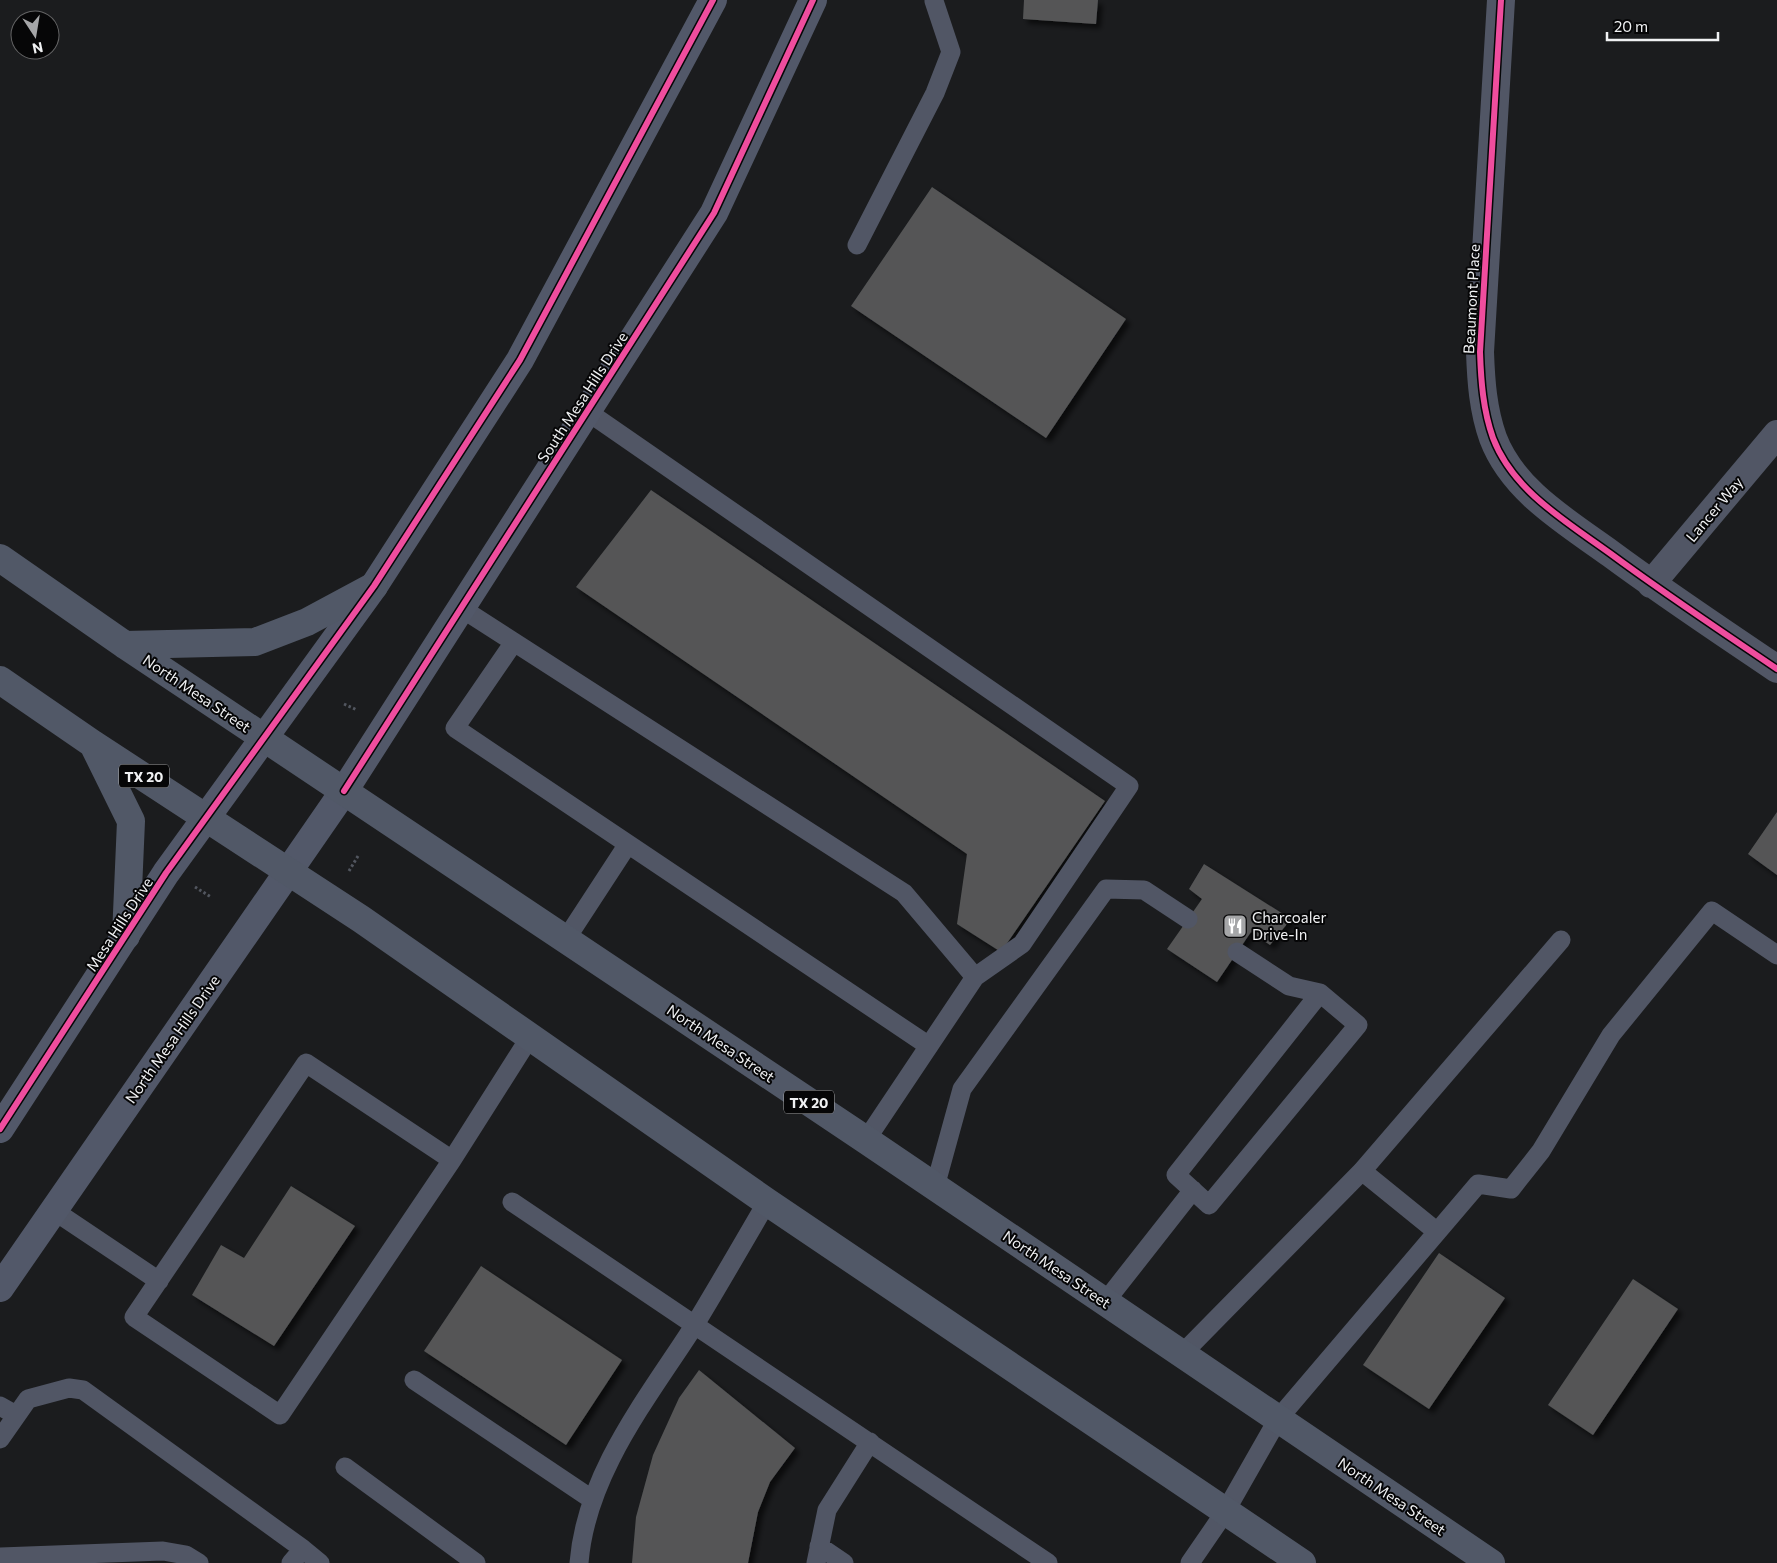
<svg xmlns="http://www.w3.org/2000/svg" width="1777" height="1563" font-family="Commissioner,sans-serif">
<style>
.building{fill:#545556;filter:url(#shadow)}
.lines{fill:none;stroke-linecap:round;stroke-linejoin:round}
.path{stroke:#52565f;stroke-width:3;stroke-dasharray:2.5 2.5;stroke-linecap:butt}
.lane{stroke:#515665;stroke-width:19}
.street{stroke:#515665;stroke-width:28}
.secondary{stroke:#525869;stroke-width:28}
.primary{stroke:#515867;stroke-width:28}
.cycleway-casing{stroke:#060607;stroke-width:9}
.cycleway{stroke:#ef4d9e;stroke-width:6}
.labels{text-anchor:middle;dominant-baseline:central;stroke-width:4;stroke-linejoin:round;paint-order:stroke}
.shield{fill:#060607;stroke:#aaaaac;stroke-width:1}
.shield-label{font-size:14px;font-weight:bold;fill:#f0f1f3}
.street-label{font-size:15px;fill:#f0f1f3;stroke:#060607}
.poi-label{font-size:15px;fill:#f0f1f3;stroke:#060607;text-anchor:start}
</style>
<defs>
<filter id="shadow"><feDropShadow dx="4.5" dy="4.5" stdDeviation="2.5" flood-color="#0009"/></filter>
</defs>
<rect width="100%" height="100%" fill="#1b1c1e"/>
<!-- building -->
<path class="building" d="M1024 0H1098L1096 24 1023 19Z
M932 187 1126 319 1046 438 851 306Z
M651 490 1105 801 1001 952 957 924 967 854 576 587Z
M1777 812V875L1748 854Z
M1204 864 1291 919 1270 945 1251 932 1217 982 1167 949 1202 899 1189 889Z
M291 1186 355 1226 274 1346 192 1295 221 1245 244 1258Z
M1439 1253 1505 1298 1429 1409 1363 1365Z
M481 1266 622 1360 566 1445 424 1351Z
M1633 1279 1678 1309 1593 1435 1548 1405Z
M699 1370 795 1448 770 1482 758 1512 748 1563H632L636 1517 653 1455 679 1398Z"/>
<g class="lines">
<!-- path -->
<path class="path" d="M344 704 357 710
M349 871 358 856
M195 887 211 897"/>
<!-- lane -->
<path class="lane" d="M857 245 935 93 951 52 934 1
M588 412 1129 786 1022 944 975 977 866 1140
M461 608 904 893 975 977
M514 642 455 728 929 1046
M566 939 628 844
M1237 952 1289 986 1320 993 1358 1025 1209 1205 1176 1175 1320 993
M452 1160 306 1063 134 1317 280 1415 452 1160 530 1037
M1362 1171 1436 1231
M935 1187 962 1089 1106 889 1144 890 1188 919
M512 1202 1048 1563
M53 1210 159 1281
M1105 1302 1193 1190
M1182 1354 1362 1171 1561 940
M414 1380 593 1500
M0 1406 16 1415
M0 1439 28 1399 69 1388 83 1390 303 1549 320 1563
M345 1467 476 1563
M819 1546 844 1563
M0 1557 163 1551 186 1555 199 1563
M291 1563 303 1549
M579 1563C586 1474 647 1399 694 1326 719 1285 743 1243 767 1202
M816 1563 827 1510 870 1442
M1190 1563 1225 1512 1278 1419 1478 1184 1511 1189 1541 1151 1611 1035 1712 911 1777 955"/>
<!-- street -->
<path class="street" d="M1501 0 1480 352C1481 381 1483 410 1493 438 1513 491 1567 522 1611 554 1665 594 1721 631 1777 669
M1651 584 1777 434"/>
<!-- secondary -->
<path class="secondary" d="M0 1129 166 873 374 586 520 360 713 0
M0 1288 344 791 714 213 813 0"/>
<!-- primary -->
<path class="primary" d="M0 558 125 645 866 1140 1491 1563
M125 645 255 642 307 622 374 586
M0 680 93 744 361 919 767 1202 1302 1563
M93 744 131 821 126 936"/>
<!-- cycleway casing -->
<g class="cycleway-casing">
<path id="cycleway" d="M1501 0 1480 352C1481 381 1483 410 1493 438 1513 491 1567 522 1611 554 1665 594 1721 631 1777 669
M344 791 714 213 813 0
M0 1129 166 873 374 586 520 360 713 0"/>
</g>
<!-- cycleway -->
<use href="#cycleway" class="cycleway"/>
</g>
<!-- icons -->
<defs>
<g id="restaurant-square" transform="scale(1.25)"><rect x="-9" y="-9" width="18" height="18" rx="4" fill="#a5a6a8" stroke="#060607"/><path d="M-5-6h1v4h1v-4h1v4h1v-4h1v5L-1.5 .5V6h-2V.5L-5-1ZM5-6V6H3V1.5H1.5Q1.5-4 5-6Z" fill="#fff"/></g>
</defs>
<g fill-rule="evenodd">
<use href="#restaurant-square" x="1235" y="926"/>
</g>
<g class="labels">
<!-- shield labels -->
<g class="shield">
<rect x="119" y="764.5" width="50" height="23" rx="4"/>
<rect x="784" y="1090.5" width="50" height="23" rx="4"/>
</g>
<g class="shield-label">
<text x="144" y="776">TX 20</text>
<text x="809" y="1102">TX 20</text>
</g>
<!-- street labels -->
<g class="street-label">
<text transform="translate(1471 299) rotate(-87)">Beaumont Place</text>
<text transform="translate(582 397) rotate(-57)">South Mesa Hills Drive</text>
<text transform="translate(1714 509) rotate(-50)">Lancer Way</text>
<text transform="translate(197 693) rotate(34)">North Mesa Street</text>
<text transform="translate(119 924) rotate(-57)">Mesa Hills Drive</text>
<text transform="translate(172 1039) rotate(-55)">North Mesa Hills Drive</text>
<text transform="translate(721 1043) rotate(34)">North Mesa Street</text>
<text transform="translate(1057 1269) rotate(34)">North Mesa Street</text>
<text transform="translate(1392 1496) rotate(34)">North Mesa Street</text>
</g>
<!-- poi labels -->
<g class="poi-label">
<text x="1252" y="917">Charcoaler<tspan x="1252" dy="17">Drive-In</tspan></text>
</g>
</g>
<!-- north arrow -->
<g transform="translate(35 35) rotate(168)"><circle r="24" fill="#060607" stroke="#646465"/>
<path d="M0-4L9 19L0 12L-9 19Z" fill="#a5a6a8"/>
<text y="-8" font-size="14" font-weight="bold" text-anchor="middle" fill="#f0f1f3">N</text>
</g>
<!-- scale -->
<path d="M1607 32v8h111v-8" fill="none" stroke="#f0f1f3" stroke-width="2.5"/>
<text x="1614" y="32" font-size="15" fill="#f0f1f3" stroke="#060607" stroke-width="4" paint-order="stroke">20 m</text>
</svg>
